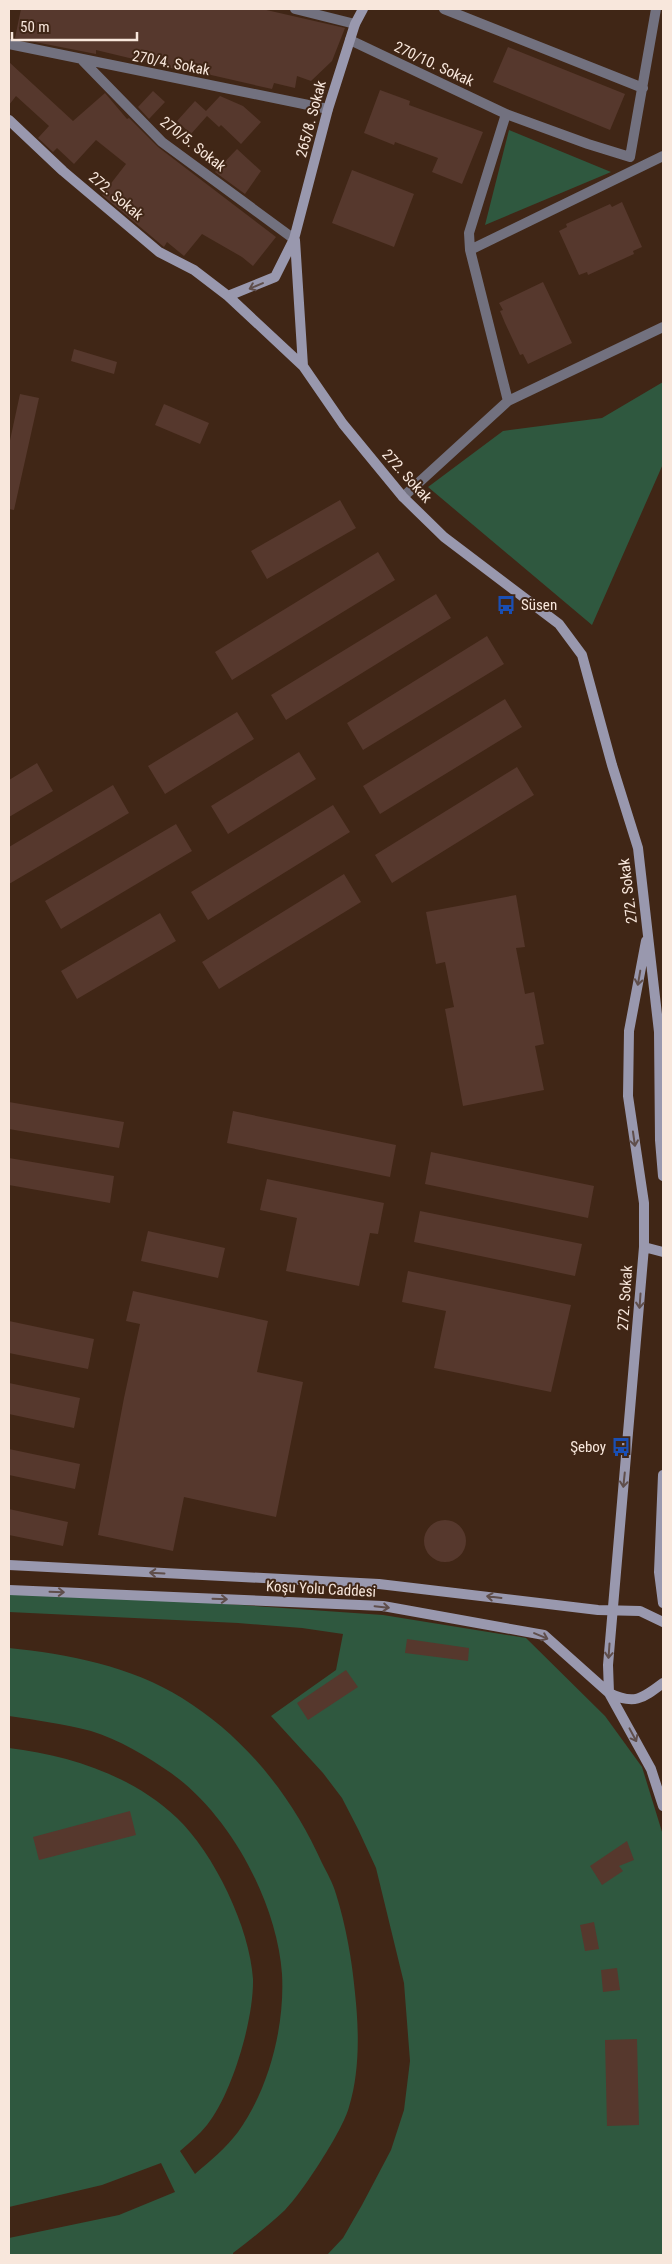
<svg xmlns="http://www.w3.org/2000/svg" width="672" height="2264" font-family="'Roboto Condensed',sans-serif">
<style>
.green{fill:#2f583f}
.building{fill:#56382d}
.lines{fill:none;stroke-linecap:round;stroke-linejoin:round}
.street{stroke:#72717f;stroke-width:10}
.secondary{stroke:#9998ae;stroke-width:10}
.oneway{stroke:#5f4e4b}
.labels{text-anchor:middle;dominant-baseline:central;stroke-width:4;stroke-linejoin:round;paint-order:stroke}
.street-label{font-size:15px;fill:#f8e7dc;stroke:#402616}
.poi-label{font-size:15px;fill:#f8e7dc;stroke:#402616;text-anchor:start}
</style>
<rect width="100%" height="100%" fill="#402616"/>
<!-- green -->
<path class="green" d="M509 130 611 172 485 225Z
M663 382V464L592 625 428 487 503 431 602 418Z
M9 1594 184 1601 383 1615 526 1638 605 1716 642 1767 663 1835V2255H327L343 2238 362 2205 391 2150 404 2110 410 2061 404 1983 376 1868 358 1829 342 1798 323 1773 271 1716 336 1670 343 1634 302 1628 238 1623 9 1612Z
M9 1648C67 1654 131 1666 182 1698 245 1737 292 1796 322 1863 327 1873 333 1883 336 1894 346 1926 352 1960 355 1993 359 2030 360 2071 349 2107 343 2130 302 2193 285 2210 268 2226 250 2240 233 2253V2255H9V2238L119 2215 175 2192 161 2163 102 2185 9 2207V1748C68 1755 132 1775 177 1818 214 1853 250 1928 253 1979 254 2019 232 2094 207 2125 199 2135 189 2143 180 2151L195 2174C210 2161 226 2148 238 2132 269 2089 285 2026 282 1974 277 1902 230 1815 171 1773 148 1757 118 1739 91 1731 64 1724 36 1720 9 1716Z"/>
<!-- building -->
<path class="building" d="M21 9H262L345 28 332 61 311 81 297 76 295 88 274 83 272 89 176 67 175 69 96 50V54L15 38Z
M508 47 625 94 610 130 493 82Z
M9 62 73 121 105 93 127 119 129 118 158 147 276 237 253 266 242 257 202 234 184 256 167 242 164 247 102 195 126 164 96 140 74 164 57 148 53 152 38 138 49 126 16 96 9 105Z
M380 90 410 101 409 105 483 132 462 184 432 172 438 158 395 142 394 145 364 133Z
M153 91 165 102 149 119 138 107Z
M220 96 243 106 261 122 241 144 221 125 219 127 207 116 191 134 177 121 195 101 206 111Z
M237 149 261 171 245 194 215 172Z
M352 170 414 194 394 247 332 223Z
M622 202 642 247 633 251 634 254 588 275 587 272 579 275 559 231 567 227 566 224 610 204 612 207Z
M543 282 572 343 528 364 523 354 520 355 505 323 500 311 503 310 499 303Z
M74 349 117 362 114 374 71 361Z
M20 394 39 398 14 510 9 509V445Z
M164 404 209 423 200 444 155 425Z
M340 500 356 528 267 579 251 551Z
M378 552 395 580 232 680 215 652Z
M436 594 451 618 286 720 271 695Z
M487 636 504 664 363 750 347 723Z
M505 699 522 727 380 814 363 786Z
M237 712 254 739 165 794 148 766Z
M299 752 316 779 228 834 211 806Z
M37 763 53 791 9 817V780Z
M517 767 534 795 392 883 375 855Z
M113 785 129 813 9 884V847Z
M333 805 350 832 208 920 191 892Z
M176 824 192 851 61 929 45 901Z
M344 874 361 902 219 989 202 962Z
M516 895 525 947 516 948 525 994 534 992 544 1044 535 1046 544 1090 463 1106 445 1009 454 1007 445 962 436 964 426 912Z
M160 913 176 941 77 999 61 971Z
M9 1102 124 1122 119 1148 9 1129Z
M233 1111 396 1145 390 1177 227 1143Z
M431 1152 594 1186 588 1218 425 1184Z
M9 1158 114 1176 110 1203 9 1185Z
M267 1179 384 1203 378 1234 370 1233 359 1286 286 1271 297 1218 260 1210Z
M420 1211 582 1244 575 1276 414 1242Z
M148 1231 225 1248 218 1278 141 1261Z
M408 1271 571 1305 551 1392 434 1368 446 1311 402 1302Z
M133 1291 268 1321 257 1372 303 1382 276 1517 184 1497 173 1551 98 1535 124 1398 140 1324 126 1321Z
M9 1321 94 1339 88 1369 9 1353Z
M9 1383 80 1398 74 1428 9 1414Z
M9 1449 80 1464 75 1489 9 1475Z
M9 1509 68 1522 63 1546 9 1535Z
M424 1541a21 21 0 1 1 42 0a21 21 0 1 1-42 0Z
M407 1639 469 1648 468 1661 405 1653Z
M346 1670 358 1687 308 1720 297 1703Z
M130 1811 136 1835 39 1860 33 1837Z
M627 1841 634 1860 619 1866 623 1871 602 1885 590 1866Z
M594 1922 599 1949 585 1951 580 1925Z
M617 1968 620 1990 603 1992 601 1970Z
M637 2039 639 2125 607 2126 605 2040Z"/>
<g class="lines">
<!-- street -->
<path class="street" d="M295 9 355 24
M444 9 643 88
M350 40 506 114
M9 44 328 109
M83 61 162 142 294 239
M470 250 663 156
M508 401 470 250 469 233 506 114 588 144 630 157 656 9
M403 497 508 401 663 327"/>
<!-- secondary -->
<path class="secondary" d="M9 120 63 171 159 252 194 270 228 296 303 366 343 424 403 497 444 537 559 624 582 655 612 765 638 848 659 1032 660 1140 663 1176
M295 240 303 366
M228 296 275 277 294 239 328 109 355 24 363 9
M646 941 629 1031 628 1096 644 1203V1247L608 1665 609 1693 651 1769 663 1806
M644 1247 663 1252
M663 1475 659 1572 663 1603
M9 1565 379 1584 598 1610 640 1611 663 1622
M9 1590 383 1606 544 1635 609 1693C634 1705 642 1699 663 1683"/>
</g>
<!-- one-way arrows -->
<defs><path id="oneway-shaft" d="M-6 0H5M1.5-3L5.5 0L1.5 3" fill="none" stroke-width="1.6" stroke-linecap="round" stroke-linejoin="round" transform="scale(1.25)"/></defs>
<g class="oneway">
<use href="#oneway-shaft" transform="translate(256 286) rotate(157)"/>
<use href="#oneway-shaft" transform="translate(639 978) rotate(100)"/>
<use href="#oneway-shaft" transform="translate(634 1139) rotate(82)"/>
<use href="#oneway-shaft" transform="translate(640 1301) rotate(94)"/>
<use href="#oneway-shaft" transform="translate(624 1480) rotate(96)"/>
<use href="#oneway-shaft" transform="translate(157 1573) rotate(-177)"/>
<use href="#oneway-shaft" transform="translate(57 1592) rotate(2)"/>
<use href="#oneway-shaft" transform="translate(494 1597) rotate(-173)"/>
<use href="#oneway-shaft" transform="translate(220 1599) rotate(2)"/>
<use href="#oneway-shaft" transform="translate(382 1607) rotate(6)"/>
<use href="#oneway-shaft" transform="translate(541 1636) rotate(23)"/>
<use href="#oneway-shaft" transform="translate(609 1651) rotate(94)"/>
<use href="#oneway-shaft" transform="translate(633 1735) rotate(62)"/>
</g>
<!-- icons -->
<defs>
<g id="bus-bare" transform="scale(1.5)"><path d="M-5-6H5V4H4V6H2V4H-2V6H-4V4H-5ZM-3.5-4V0h7V-4ZM-3.5 1.2v1.5H-2V1.2ZM2 1.2v1.5H3.5V1.2Z" fill="#1a4fb4" stroke="#402616" stroke-width="2.5" paint-order="stroke"/></g>
</defs>
<g fill-rule="evenodd">
<use href="#bus-bare" x="506" y="605"/>
<use href="#bus-bare" x="621" y="1447"/>
</g>
<g class="labels">
<!-- street labels -->
<g class="street-label">
<text transform="translate(171 63) rotate(11)">270/4. Sokak</text>
<text transform="translate(434 64) rotate(25)">270/10. Sokak</text>
<text transform="translate(311 119) rotate(-75)">265/8. Sokak</text>
<text transform="translate(193 144) rotate(38)">270/5. Sokak</text>
<text transform="translate(116 196) rotate(40)">272. Sokak</text>
<text transform="translate(407 476) rotate(48)">272. Sokak</text>
<text transform="translate(628 891) rotate(-97)">272. Sokak</text>
<text transform="translate(625 1298) rotate(-86)">272. Sokak</text>
<text transform="translate(321 1589) rotate(3)">Koşu Yolu Caddesi</text>
</g>
<!-- poi labels -->
<g class="poi-label">
<text x="521" y="605">Süsen</text>
<text x="606" y="1447" text-anchor="end">Şeboy</text>
</g>
</g>
<!-- border -->
<rect width="672" height="2264" fill="none" stroke="#f8e7dc" stroke-width="20"/>
<!-- scale -->
<path d="M12 32v8h125v-8" fill="none" stroke="#f8e7dc" stroke-width="2.5"/>
<text x="20" y="32" font-size="15" fill="#f8e7dc" stroke="#402616" stroke-width="4" paint-order="stroke">50 m</text>
</svg>
